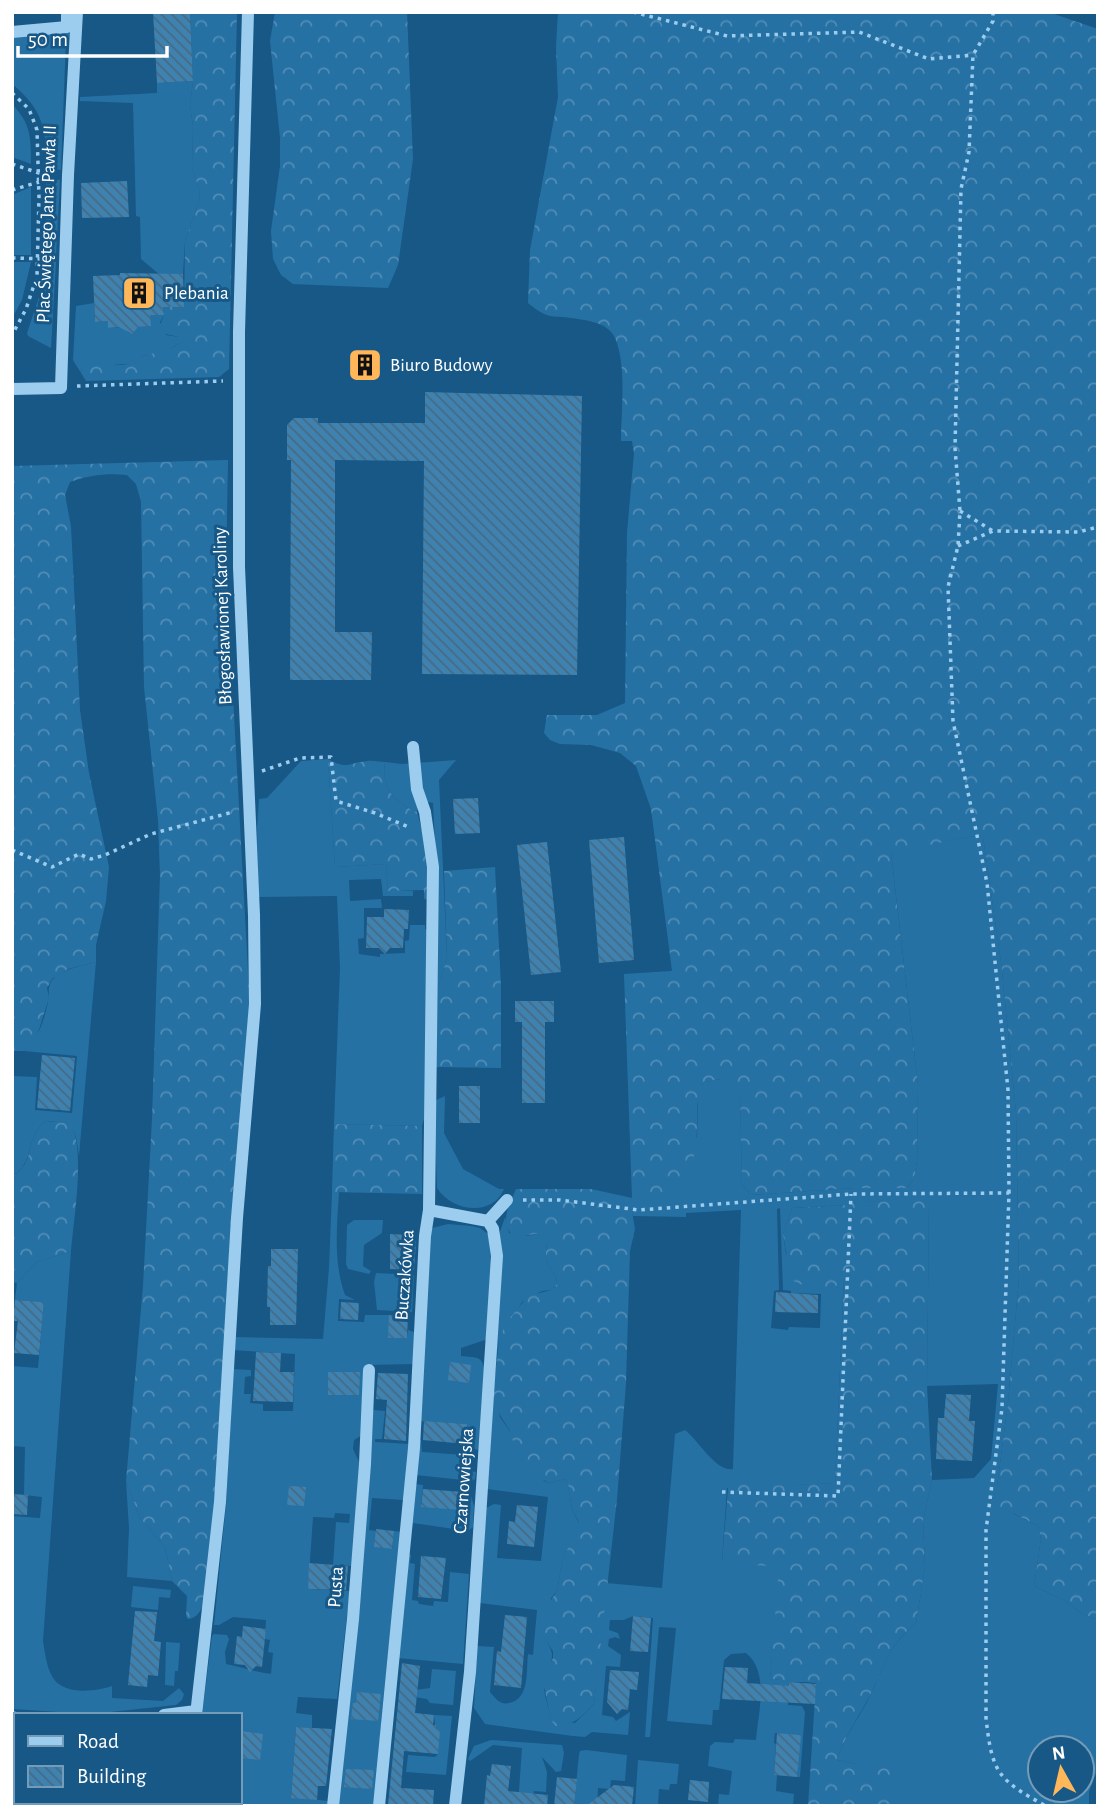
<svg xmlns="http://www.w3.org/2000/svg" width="1110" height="1818" font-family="'Alegreya Sans',sans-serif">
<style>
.grass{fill:#2671a4;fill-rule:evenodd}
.forest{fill:url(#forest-crowns)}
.building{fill:url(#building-back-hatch)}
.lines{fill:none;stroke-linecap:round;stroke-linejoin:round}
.path{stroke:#9dcdee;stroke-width:3.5;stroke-dasharray:3.5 5;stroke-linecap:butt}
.minor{stroke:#9dcdee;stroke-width:12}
.labels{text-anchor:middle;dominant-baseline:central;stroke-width:6;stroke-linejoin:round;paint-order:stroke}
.street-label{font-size:19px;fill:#fff;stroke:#175887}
.poi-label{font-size:19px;fill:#fff;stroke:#175887;text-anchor:start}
</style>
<defs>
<pattern id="forest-crowns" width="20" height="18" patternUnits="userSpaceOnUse" patternTransform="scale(1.75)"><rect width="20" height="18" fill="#2671a4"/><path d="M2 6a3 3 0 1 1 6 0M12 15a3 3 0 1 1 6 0" fill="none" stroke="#518db6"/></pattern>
<pattern id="building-back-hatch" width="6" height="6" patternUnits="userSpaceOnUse" patternTransform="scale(1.75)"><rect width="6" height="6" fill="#3f82b0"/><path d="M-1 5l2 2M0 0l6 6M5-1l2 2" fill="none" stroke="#456a83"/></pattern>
</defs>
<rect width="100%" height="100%" fill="#175887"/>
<!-- grass -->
<path class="grass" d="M71 24 69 38H66L61 170 47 169C46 130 44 110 12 84V32Z
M193 81 190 105 193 126 192 169 200 191 199 202 185 241 183 274 160 275 141 259 140 217 136 216 133 103 80 101V97L157 93V83Z
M12 104C31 124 31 137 31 164L12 157Z
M46 179 60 180 56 256H46Z
M31 187V255H12V195Z
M12 262H31L22 300 12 318Z
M46 262H56L51 348 28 336 27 333 43 285Z
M94 303 95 322 108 321V328L122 327 129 333 133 332 137 327 150 326V315H164L160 322 166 335 179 337V343L166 352 144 356 135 363 82 368 81 373 73 360 76 306Z
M328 759 335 867 386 864 388 890 413 891V896H383L381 879 349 880 350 901 381 899 382 908H364V938L358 939 359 954 380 957V954L405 953V941L409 940 410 925H425V929L429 931 425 1116 422 1126 334 1124 340 968 337 896 258 897 257 828 259 799 267 798 301 761Z
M456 760 439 780 447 957 437 992V884L433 803 424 801 418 805 417 812C394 802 381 788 385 762L402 764Z
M972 836 983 837 1001 962 1016 1112 1019 1278 1008 1403 997 1487 1014 1514 1038 1526 1041 1539 1034 1586 1065 1601 1081 1613 1098 1620V1768L1089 1792V1806H890L893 1764H857L837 1760C844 1738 856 1722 867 1702 885 1668 884 1650 916 1623L925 1567 923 1521 932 1480 974 1478 991 1459 998 1384 927 1386 929 1201 857 1202 847 1205 792 1208 783 1234 786 1254 824 1287 835 1286 844 1278 835 1483 727 1488 722 1561 780 1566 770 1679 816 1682H789L788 1705 802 1706 805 1712 800 1777H797L800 1735 775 1733 774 1743 776 1744 774 1774 777 1775 776 1791 794 1794 793 1806H718L719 1794 729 1795 732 1771 708 1766 710 1746 715 1742 733 1743 735 1739 756 1740C758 1714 770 1672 746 1653L731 1654 724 1660 719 1710H713L712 1725 667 1721 676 1628 659 1627 650 1737H645L653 1618 633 1616 624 1620H610L609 1630 618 1633 620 1639 615 1637 609 1639 608 1646 621 1655 620 1667 606 1666 602 1715 613 1717 616 1721 630 1712 628 1735 592 1732 585 1737 573 1736 485 1724 474 1708 477 1646 494 1647 490 1692C496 1699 500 1705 509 1703 530 1699 526 1671 528 1654L533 1655 537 1610 480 1603 486 1508 494 1504 501 1505 497 1558 541 1561 548 1497 487 1489 493 1394 500 1417 544 1481 549 1483 565 1479 568 1484 572 1509 579 1523 562 1562 557 1591 551 1598 546 1641C561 1661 543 1666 544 1687 544 1696 550 1710 551 1720L575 1723 594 1704 606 1583 662 1588 675 1434 685 1430C700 1442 716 1472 733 1469L741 1210 686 1213V1217L633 1216 630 1205 632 1198 697 1137 698 1092 705 1082 722 1079 740 1091 742 1184 750 1195 854 1188H907L914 1179 917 1161 918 1085 891 852ZM780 1208 783 1290 791 1291V1293L821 1294 820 1328 789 1327 788 1330 771 1328 774 1291 779 1290 777 1209ZM1040 1748H1082V1790H1040Z
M96 962 79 1156C75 1128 76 1122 45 1121 23 1142 37 1159 12 1177V1076L37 1077 35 1110 72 1113 77 1056 24 1051C38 1039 44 1021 48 1002 50 993 46 985 55 977 66 968 82 966 96 962Z
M445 1096 444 1133 463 1169 499 1189H504C492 1218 451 1211 437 1188L434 1101Z
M332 1192H339C337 1226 333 1262 345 1295L355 1300 339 1299 338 1321 364 1322 365 1315H389V1338H407L408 1330 417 1333 415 1364 365 1365 362 1435 354 1440 353 1449 360 1464 352 1566 333 1565 336 1522 349 1523 350 1514 335 1513 334 1518 313 1517 308 1589 350 1591 337 1699 298 1697 296 1713 312 1715V1728L296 1727 291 1797 328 1801 327 1806H203V1802H240V1715H202L212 1636 214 1634 227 1635 229 1639 225 1652 226 1664C242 1667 254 1672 271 1674L273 1653 268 1652 270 1640 265 1639 266 1620 233 1617 219 1625H214L226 1505 233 1369 251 1370V1376L245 1377 244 1394H251L250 1403 263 1404V1411H293L295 1354 232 1350 233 1337 323 1339 329 1268Z
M505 1217 509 1233 525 1236 542 1234 547 1237C548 1246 544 1253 547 1262 551 1271 557 1274 557 1284L551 1290 542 1291 522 1302 499 1340 495 1366 499 1235Z
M354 1220H383L382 1233 364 1245 363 1266 371 1271 369 1274 348 1269 346 1264 347 1225Z
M448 1224 471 1226 480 1228 488 1234C494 1268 489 1304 488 1339L461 1348V1356C477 1358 483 1355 485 1373L480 1450C465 1449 466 1439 467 1424L419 1421 430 1236 432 1228Z
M71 1251 43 1641C45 1652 46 1664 51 1674 60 1696 95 1692 112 1686V1698L163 1701 179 1688 184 1694 182 1700 176 1705 91 1714 12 1709V1516L40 1518 42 1497 24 1495 25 1447 12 1446V1366L38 1368 44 1302 15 1300 17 1283 37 1262Z
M376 1273 414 1275 412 1312 377 1310 374 1282Z
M373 1410 385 1411 382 1439H375V1442L410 1444 404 1500 372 1498 369 1530 376 1531 375 1547 392 1549 394 1531 401 1532 382 1711 375 1806H338Z
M418 1440H421L422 1452 465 1455V1470L476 1472 475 1479 472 1481 416 1475Z
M126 1481 140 1518 165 1547 172 1581 127 1577 129 1528Z
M415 1484 423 1485 421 1506 462 1509 463 1492 471 1496 474 1506 473 1527 468 1531 413 1523 411 1537Z
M408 1554 411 1555 410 1563 415 1564 412 1600 418 1601 419 1604 433 1606 434 1601 448 1602 450 1572 469 1574 463 1664 398 1658Z
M133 1586 171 1590 170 1598 159 1597 158 1610 131 1607Z
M166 1642 180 1643 178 1671H175L174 1686 165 1685Z
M432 1669 456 1671 453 1705 430 1703 427 1699 414 1697 415 1690 430 1688Z
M434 1715 452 1716 446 1775 406 1772 408 1755 435 1757 438 1754Z
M491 1740 562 1745 564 1753 561 1771 556 1772 542 1757 547 1772 546 1792 534 1791 532 1806H518L522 1748 493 1745 470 1761 468 1759 474 1746Z
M586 1750 627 1755 625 1781 611 1780 610 1789 598 1788 597 1806H574L579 1754 580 1751Z
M638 1760 679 1764 677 1784H670L669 1790 659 1789 658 1806H635Z"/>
<!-- forest -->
<path class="forest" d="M190 12H237L229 369 219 377 86 381 81 373 82 368C94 361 108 366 121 365 132 364 138 359 148 355 159 351 169 352 179 343V337L161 333 159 328 164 315 163 307H184L185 241 199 202 200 191 192 169 193 126 190 105 193 81Z
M275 12H407L413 159 398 265 388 288 293 284 281 275 273 259 271 231 280 166V138L270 41Z
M558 12H1048L1098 29V1620L1081 1613 1065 1601 1034 1586 1041 1539 1038 1526 999 1506 997 1487 1008 1403 1019 1278 1016 1112 1001 962 983 837 972 836 891 853 918 1085 917 1161 914 1179 907 1188H854L750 1195 742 1184 740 1092 721 1079 705 1082C693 1099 699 1120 696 1141 694 1162 688 1181 682 1201L632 1199 631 1205 635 1229 630 1251 626 1383 617 1499 594 1704C581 1716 575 1726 555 1726L551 1720 542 1677 553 1658V1651L546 1641 543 1630 545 1609 557 1591 562 1562 579 1522 572 1509 568 1484 565 1479 549 1483 534 1475 517 1455 510 1431 495 1407 493 1394 499 1340 506 1323 528 1296 551 1290 557 1284C557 1274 551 1271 547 1262 544 1253 548 1246 547 1237 537 1231 526 1236 515 1238 498 1223 509 1206 516 1189H591L632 1198 624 974 672 971 651 809 636 766 620 753 591 745 560 744 550 740 544 733 547 715H597L625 703 627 533 634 453 632 441H621C621 412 627 365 615 338 609 324 591 321 578 319 552 314 551 322 528 303L530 250 558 97 556 47Z
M228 460 226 569 250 1008 212 1545C210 1563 211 1618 188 1619L186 1616 187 1596 172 1581 165 1547 140 1518 126 1481 143 1286 152 1119 160 875 158 820 144 687 141 502 136 484 127 475C107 473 89 475 70 482L65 495 71 526 80 710 89 773 109 867 106 901 96 945V962L68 969 52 979 47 988 49 998 35 1042 24 1051H12V466Z
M328 759C347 770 348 763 367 761 373 760 380 762 385 762 381 788 394 802 417 812L427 849 430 900 424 899V890L388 891 386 864 335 867Z
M495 867 501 986V1068L436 1067 437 992 447 957 444 871Z
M45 1121 69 1123C87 1142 73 1224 71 1251L37 1262 17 1283 12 1282V1177C38 1159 22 1144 45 1121Z
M334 1124 422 1126V1194L332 1192Z
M929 1200 927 1386 932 1480 923 1521 925 1567 916 1623C885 1648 885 1669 867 1701 856 1721 844 1738 837 1760L857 1764H893L892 1803 890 1806H808L816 1683 770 1679 779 1567 722 1562 728 1488 738 1480 749 1478 761 1486 835 1483 844 1279C841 1281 839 1284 836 1286 825 1291 800 1287 791 1279L783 1234 792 1208 847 1205 856 1202Z"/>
<!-- building -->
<path class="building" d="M153 12H190L193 81 157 83Z
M127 181 129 217 82 218 81 183Z
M120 273 183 274 184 307H163L164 315H150L151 326 138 327 132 334 119 327 108 328V321L95 322 93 276 120 275Z
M375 354 377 373 355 375 353 356Z
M425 392 582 396 577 675 422 674 424 461 335 460V632H372L371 680H290L291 460H287V425L294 418H318V423H425Z
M478 798 480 833 455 834 453 799Z
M624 837 634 960 599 963 589 840Z
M547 842 561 972 531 975 517 845Z
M384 909 409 910 408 929H404L403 948H390L385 954 379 948H366L367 917H384Z
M515 1001H554V1022H545V1103H522V1022H515Z
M42 1055 75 1058 70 1111 37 1108Z
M459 1086H480V1123H459Z
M390 1234 409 1235 408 1241H416L414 1270 390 1269Z
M271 1249H298L296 1325H270V1307H267L268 1266H271Z
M776 1292 818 1295V1313L775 1312Z
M15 1300 44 1302 39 1355 14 1353 18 1321H13Z
M341 1302 359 1303 358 1320 340 1319Z
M389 1315H408L407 1338H388Z
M256 1352 281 1353 280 1372H294L293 1402 253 1401Z
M450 1362 471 1365 469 1383 448 1380Z
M328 1372H360L359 1395H328Z
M378 1373 408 1374 406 1441 384 1439 387 1400 376 1399Z
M946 1394 971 1395 969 1421H975L972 1461 936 1459 938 1418H944Z
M424 1421 467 1424 466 1444 423 1440Z
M289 1486 306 1487 304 1506 287 1505Z
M423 1489 463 1492 462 1510 421 1507Z
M12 1494 28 1495 27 1515 12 1514Z
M517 1505 538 1507 534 1547 507 1544 509 1521 515 1522Z
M376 1529 394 1531 392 1549 374 1547Z
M421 1556 446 1558 441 1599 418 1597Z
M309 1563 348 1566 346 1590 308 1589Z
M135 1611 157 1612 154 1641 161 1642 158 1676 148 1675 147 1687 128 1685Z
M505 1615 527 1617 521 1688 494 1685 497 1651 501 1652Z
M633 1616 651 1618 648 1652 630 1651Z
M243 1626 266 1629 262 1667 256 1666 250 1672 245 1665 234 1664 237 1636 242 1637Z
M402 1663 420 1666 415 1713 434 1715 433 1725H436V1729L440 1730 438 1754 404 1751 401 1788 434 1790 433 1806H388Z
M725 1667 748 1668 747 1683 789 1686V1682L816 1684 815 1704 722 1699Z
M610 1670 639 1672 637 1690 630 1689 628 1710 622 1709 617 1714 607 1702Z
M357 1692 381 1694 378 1721 351 1719 353 1703H356Z
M296 1727 332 1729 326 1786H318L317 1800 291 1798Z
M240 1731 263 1734 260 1760 240 1758Z
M777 1733 801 1735 797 1777 774 1775Z
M492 1764 511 1766 508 1791 548 1795 547 1806H484L487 1775 490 1776Z
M346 1769 374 1770 372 1789 344 1787Z
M557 1777 577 1779 574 1806H554Z
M690 1780 709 1782 708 1802 688 1800Z
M614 1785 634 1787 632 1806H586Z"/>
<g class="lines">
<!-- path -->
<path class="path" d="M633 12 727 36 859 32 929 59 973 55
M993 12V21L973 55 969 152 961 189 955 448 960 511 958 546 948 587 953 721 987 883 1008 1090 1009 1193
M12 93 29 109 37 130 39 197 37 276 26 309 12 335
M12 164 39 173 51 174
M12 190 39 182
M12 258 52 259
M77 386 223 381
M960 511 993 531
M958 546 993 531 1078 532 1098 527
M262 771 300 758 331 757 336 801 375 813 411 828
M12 850 52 867 79 854 91 859 105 855 151 834 233 812
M523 1200H560L639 1210 851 1194 1009 1193 1002 1408 986 1530V1718C992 1773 998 1780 1046 1806
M722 1492 838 1496 851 1194"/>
<!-- minor -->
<path class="minor" d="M12 32 67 27V12
M12 389 61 388 68 175 77 12
M429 1210 488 1221 493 1229 497 1256 470 1672 455 1806
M488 1221 507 1200
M164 1715 196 1711
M196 1715 220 1502 237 1218 255 1004 254 915 239 567V332L248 12
M12 1717 16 1718
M191 1806V1802
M333 1806 353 1619 365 1464 369 1370
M379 1806 414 1448 425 1236 429 1210 433 867 425 812 417 789 413 747"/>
</g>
<!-- icons -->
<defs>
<g id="building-square" transform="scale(1.75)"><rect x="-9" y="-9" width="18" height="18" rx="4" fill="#ffb759" stroke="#175887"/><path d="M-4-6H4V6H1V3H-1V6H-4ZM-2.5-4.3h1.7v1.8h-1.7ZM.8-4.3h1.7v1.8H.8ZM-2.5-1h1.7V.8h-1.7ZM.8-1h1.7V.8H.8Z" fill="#111"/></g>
</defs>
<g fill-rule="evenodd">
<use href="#building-square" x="139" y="293"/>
<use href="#building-square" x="365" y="365"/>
</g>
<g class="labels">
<!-- street labels -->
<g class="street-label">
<text transform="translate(47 224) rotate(-88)">Plac Świętego Jana Pawła II</text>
<text transform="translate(223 616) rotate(-92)">Błogosławionej Karoliny</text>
<text transform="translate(405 1275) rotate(-86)">Buczakówka</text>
<text transform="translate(464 1481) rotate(-86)">Czarnowiejska</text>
<text transform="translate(336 1587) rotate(-86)">Pusta</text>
</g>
<!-- poi labels -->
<g class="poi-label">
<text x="164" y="293">Plebania</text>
<text x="390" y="365">Biuro Budowy</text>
</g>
</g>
<!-- border -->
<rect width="1110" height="1818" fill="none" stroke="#ffffff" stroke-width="28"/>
<!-- legend -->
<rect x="14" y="1713" width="228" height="91" fill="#175887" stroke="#749bb7" stroke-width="2"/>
<rect x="28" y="1736" width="35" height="10" fill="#9dcdee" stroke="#749bb7" stroke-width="2"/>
<text x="77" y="1748" font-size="21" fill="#ffffff">Road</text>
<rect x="28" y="1766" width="35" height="21" fill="url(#building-back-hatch)" stroke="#749bb7" stroke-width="2"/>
<text x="77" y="1783" font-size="21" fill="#ffffff">Building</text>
<!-- north arrow -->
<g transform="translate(1061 1769) rotate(352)"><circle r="33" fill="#175887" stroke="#749bb7" stroke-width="2"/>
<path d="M0-5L12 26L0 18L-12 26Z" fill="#ffb759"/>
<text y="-10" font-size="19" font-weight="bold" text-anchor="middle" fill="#ffffff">N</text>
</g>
<!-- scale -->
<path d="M18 46v10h149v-10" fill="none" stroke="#ffffff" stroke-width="3.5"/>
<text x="28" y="46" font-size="21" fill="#ffffff" stroke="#175887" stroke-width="5" paint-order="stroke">50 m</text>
</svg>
